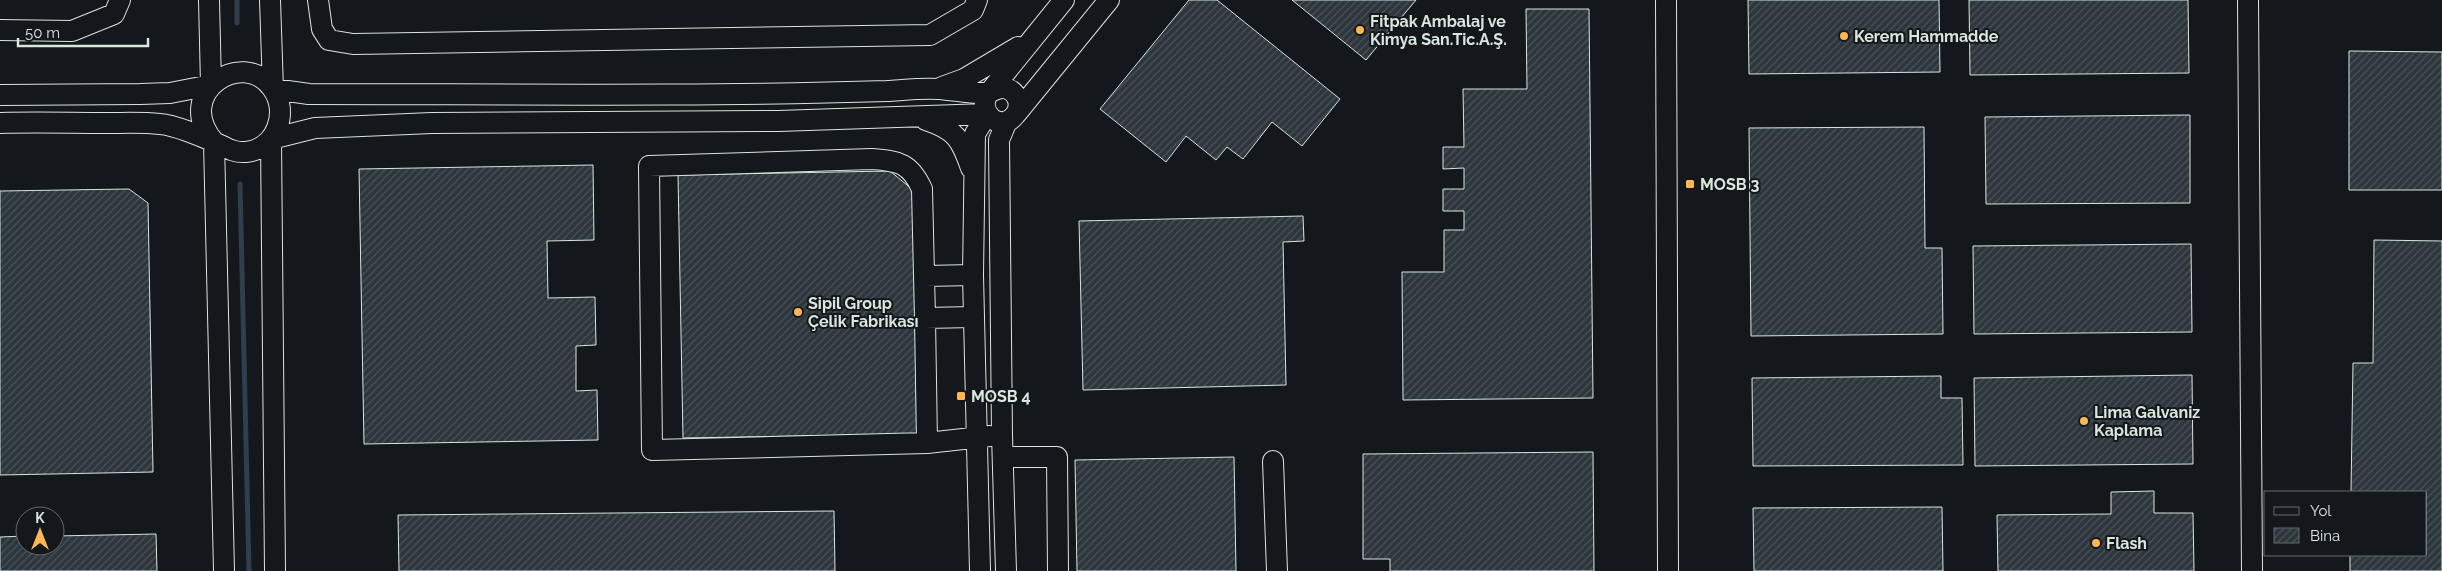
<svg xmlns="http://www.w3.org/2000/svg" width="2442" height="571" font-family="Raleway,sans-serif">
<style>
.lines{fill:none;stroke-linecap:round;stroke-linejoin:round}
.stream{stroke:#2f3f4d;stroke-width:5}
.building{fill:url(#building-hatch);stroke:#d8e6dc}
.minor-casing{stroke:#d8e6dc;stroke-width:22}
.minor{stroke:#14181c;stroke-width:20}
.poi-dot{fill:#ffb74d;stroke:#14181c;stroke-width:2}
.labels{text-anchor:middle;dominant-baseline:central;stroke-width:4;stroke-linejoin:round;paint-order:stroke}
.poi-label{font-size:16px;font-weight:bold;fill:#d8e6dc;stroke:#14181c;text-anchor:start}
</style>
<defs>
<pattern id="building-hatch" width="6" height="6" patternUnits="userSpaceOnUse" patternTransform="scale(1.25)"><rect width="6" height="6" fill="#2c363c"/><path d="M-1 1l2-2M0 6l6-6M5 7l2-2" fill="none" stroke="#4a5358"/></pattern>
</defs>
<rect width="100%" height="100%" fill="#14181c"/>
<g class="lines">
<!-- stream -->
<path class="stream" d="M237 0V23
M240 184 249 571"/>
</g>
<!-- building -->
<path class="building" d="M1189 0H1217L1340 99 1302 146 1272 122 1243 159 1227 147 1216 160 1186 136 1166 162 1100 109Z
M1292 0H1416L1366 60Z
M1748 0H1939L1940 72 1749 74Z
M1969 0H2188L2189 73 1970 75Z
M1526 9H1589L1593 398 1403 400 1402 272H1444V230H1464V211H1443V189H1464V168L1443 169V147H1464L1463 89H1527Z
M2349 51 2442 52V190H2349Z
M2190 115V203L1986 204 1985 117Z
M1924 127 1925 248H1942L1943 334 1751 336 1749 128Z
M593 165 594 240 547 241 548 298 595 297 596 345 576 346V391L597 390 598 440 364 444 359 169Z
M890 171 913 190 917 434 683 438 678 175Z
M129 189 148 203 153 472 0 475V191Z
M1303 216 1304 241 1283 242 1286 385 1083 390 1079 221Z
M2374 240 2442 241V571H2350V555H2426V492H2351L2353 363H2373Z
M2191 244 2192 332 1974 334 1973 246Z
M2192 375 2193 464 1975 466 1974 378Z
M1941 376V398H1962L1963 465 1753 466 1752 378Z
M1593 452 1594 571H1390V559H1363V454Z
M1234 457 1236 571H1077L1075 460Z
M2154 491V513H2193L2194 571H1998L1997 515 2111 514V492Z
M1942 507 1943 571H1754L1753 508Z
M834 511 835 571H399L398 515Z
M156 534 157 571H0V537L25 536V546H55V536Z"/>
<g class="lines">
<!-- minor casing -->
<g class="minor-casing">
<path id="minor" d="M209 0 211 85
M270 0 273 89
M318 0 322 29 329 40 353 44 930 35 973 10 977 0
M1666 0 1668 571
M2248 0 2252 571
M0 30 72 31 114 14 120 0
M942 87 964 79 1018 47
M273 89 309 94C501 94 694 97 887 91 904 90 922 88 939 89 954 90 971 94 986 93 992 93 996 87 1004 88 1017 90 1023 105 1015 115 1001 134 976 112 988 94L1064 0
M0 95 140 94 170 93 211 85
M1016 114 1109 0
M926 120C956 130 961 139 971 168
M0 123C36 122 71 123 107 123 124 123 142 122 160 124 174 125 201 136 214 142 225 147 233 153 246 152 276 149 290 112 272 88 243 47 172 93 214 142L224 571
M271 139 315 128 432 123 778 121 987 114
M271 139 275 571
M925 276 973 275
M925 318 922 189C910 163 899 161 872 159L649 166 652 450 927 443 925 318 973 317
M927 443 990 436
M1003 457H1057L1058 571
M1273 461 1277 571
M980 571 973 275 975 134 987 114
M1006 571 1002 435 999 140 1007 121"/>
</g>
<!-- minor -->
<use href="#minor" class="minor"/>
</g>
<!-- markers -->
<g class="poi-dot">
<circle cx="1360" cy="30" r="5"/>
<circle cx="1844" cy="36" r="5"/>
<rect x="1685" y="179" width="10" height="10" rx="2.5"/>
<circle cx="798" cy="312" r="5"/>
<rect x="956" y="391" width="10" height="10" rx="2.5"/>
<circle cx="2084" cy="421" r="5"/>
<circle cx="2096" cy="543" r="5"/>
</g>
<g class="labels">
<!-- poi labels -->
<g class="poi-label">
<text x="1370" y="21">Fitpak Ambalaj ve<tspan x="1370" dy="18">Kimya San.Tic.A.Ş.</tspan></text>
<text x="1854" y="36">Kerem Hammadde</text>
<text x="1700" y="184">MOSB 3</text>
<text x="808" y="303">Sipil Group<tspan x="808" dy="18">Çelik Fabrikası</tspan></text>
<text x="971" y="396">MOSB 4</text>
<text x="2094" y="412">Lima Galvaniz<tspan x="2094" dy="18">Kaplama</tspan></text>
<text x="2106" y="543">Flash</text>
</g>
</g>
<!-- legend -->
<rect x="2264" y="491" width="162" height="65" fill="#14181c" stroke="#626a69"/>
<rect x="2274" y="507" width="25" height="8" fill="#14181c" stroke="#626a69"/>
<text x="2310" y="516" font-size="15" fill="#d8e6dc">Yol</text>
<rect x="2274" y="528" width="25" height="15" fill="url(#building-hatch)" stroke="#626a69"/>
<text x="2310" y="541" font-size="15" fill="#d8e6dc">Bina</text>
<!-- north arrow -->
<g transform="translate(40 531)"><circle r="24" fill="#14181c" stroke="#626a69"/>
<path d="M0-4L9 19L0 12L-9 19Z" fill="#ffb74d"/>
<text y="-8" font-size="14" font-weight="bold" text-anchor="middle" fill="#d8e6dc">K</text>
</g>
<!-- scale -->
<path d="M18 38v8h130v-8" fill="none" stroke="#d8e6dc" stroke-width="2.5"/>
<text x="25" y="38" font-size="15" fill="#d8e6dc" stroke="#14181c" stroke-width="4" paint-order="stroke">50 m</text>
</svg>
